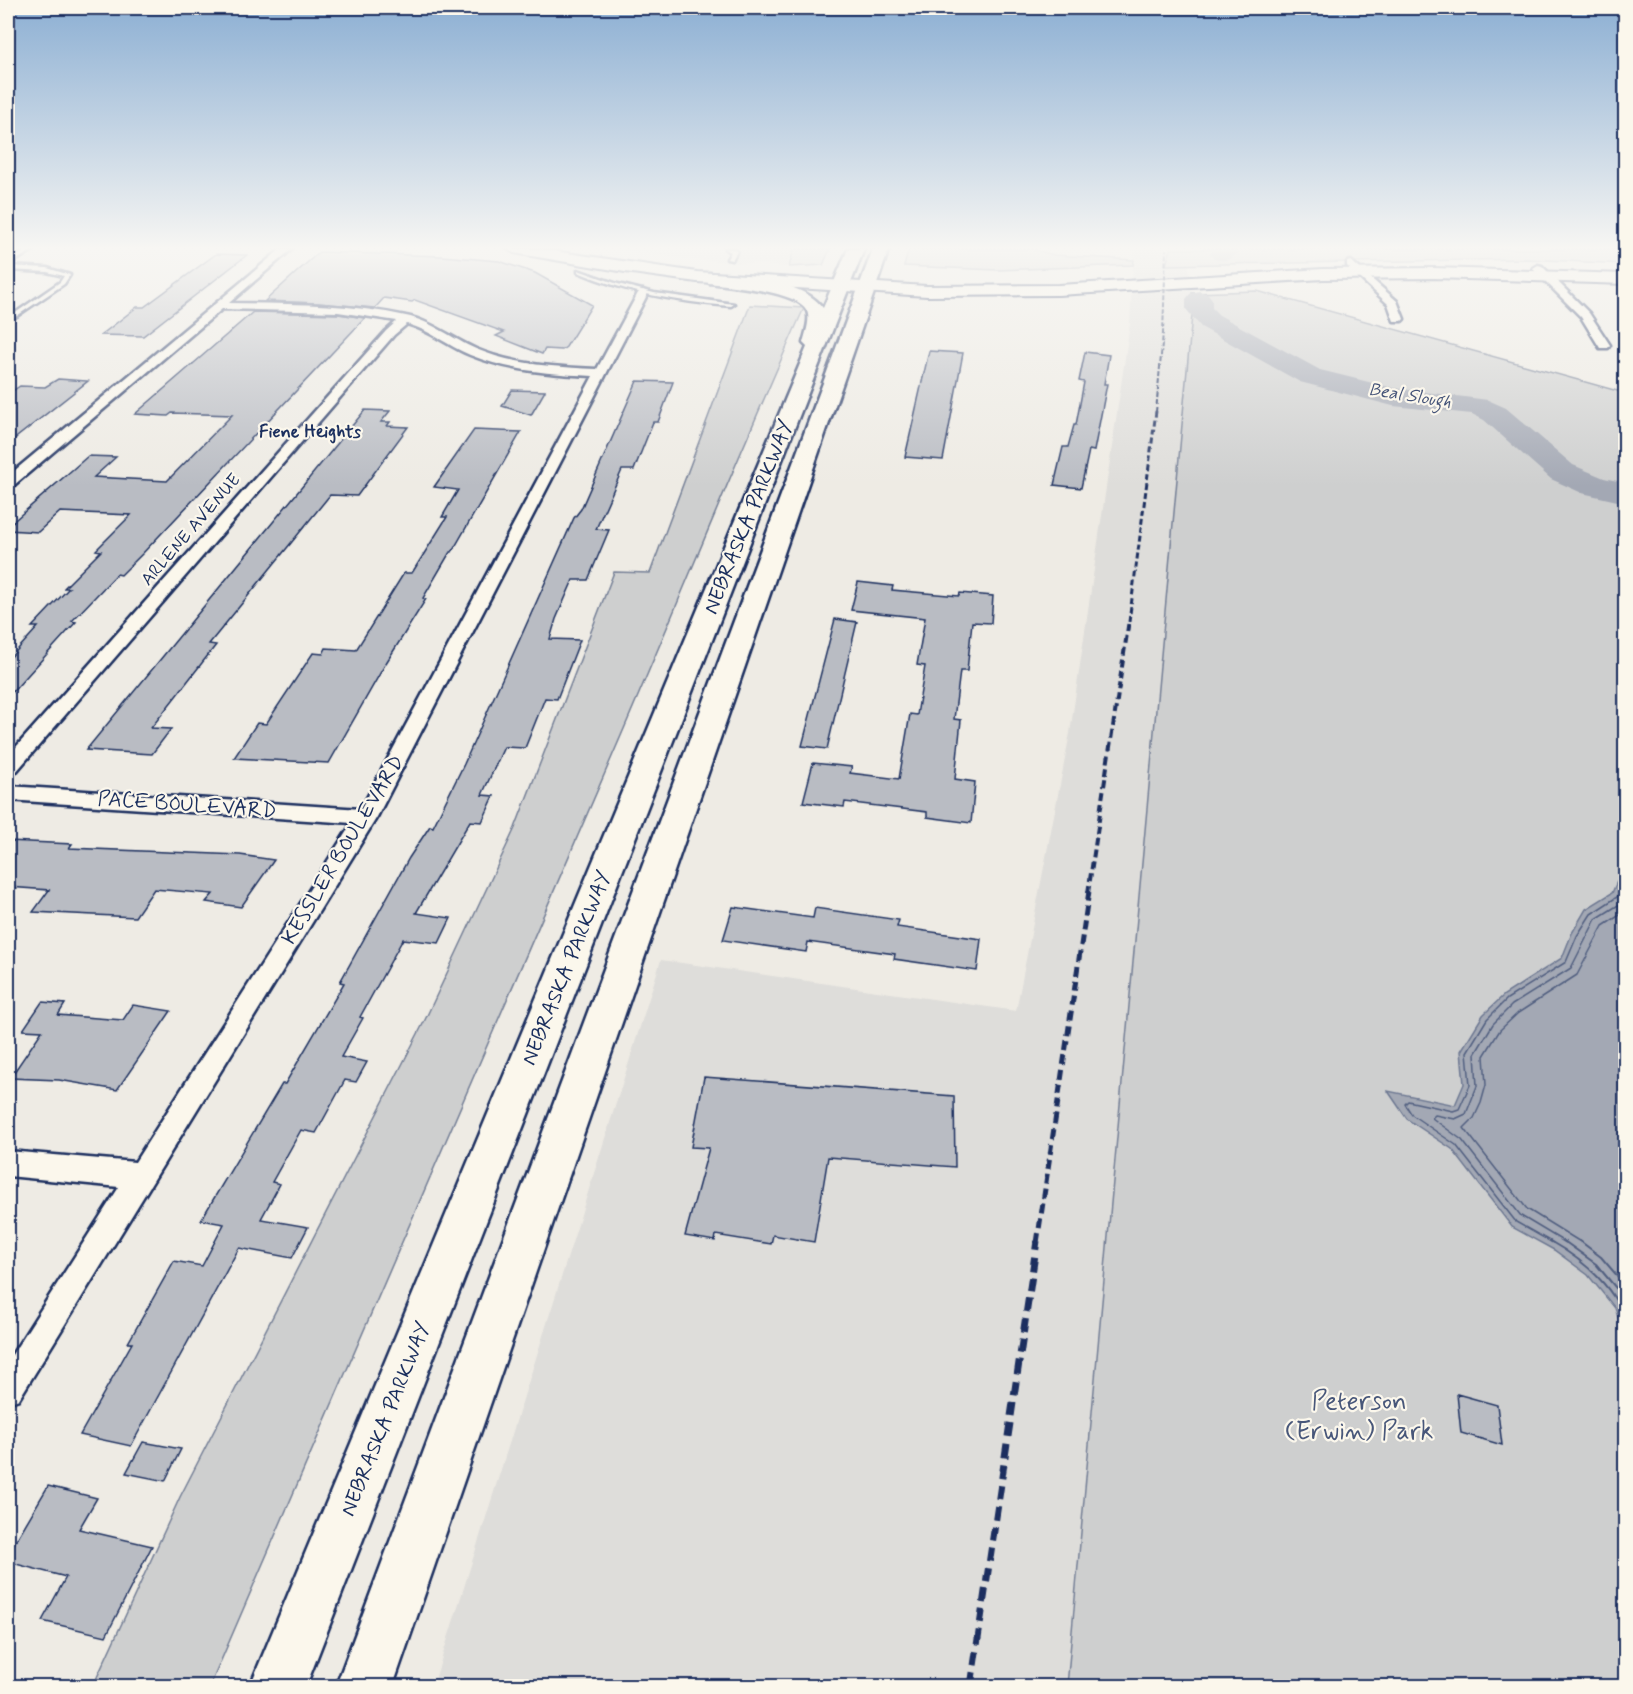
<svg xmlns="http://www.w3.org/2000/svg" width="1633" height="1694" font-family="Mynerve,sans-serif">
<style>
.built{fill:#deddda}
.green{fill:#cecfcf;stroke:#747f96;stroke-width:1.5}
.water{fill:#a3a8b4;stroke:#6d7892;stroke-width:1.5}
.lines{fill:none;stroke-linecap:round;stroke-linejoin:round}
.shore-far1{stroke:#515f80;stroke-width:1.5}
.shore{stroke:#515f80;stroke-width:2}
.river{fill:#a3a8b4;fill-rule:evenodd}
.building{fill:#b9bcc3;stroke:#1b2f5e;stroke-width:1.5}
.lane-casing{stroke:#1b2f5e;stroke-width:5}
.street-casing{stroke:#1b2f5e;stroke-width:5}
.secondary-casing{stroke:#1b2f5e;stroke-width:4}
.primary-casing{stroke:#1b2f5e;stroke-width:5}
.lane{fill:#fbf7ec;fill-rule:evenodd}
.street{fill:#fbf7ec;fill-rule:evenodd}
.secondary{fill:#fbf7ec;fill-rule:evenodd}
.primary{fill:#fbf7ec;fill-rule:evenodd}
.rail-far4{stroke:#1b2f5e;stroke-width:2;stroke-dasharray:5 2;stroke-linecap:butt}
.rail-far3{stroke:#1b2f5e;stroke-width:3;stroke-dasharray:6 3;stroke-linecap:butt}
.rail-far2{stroke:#1b2f5e;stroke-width:4;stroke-dasharray:8 4;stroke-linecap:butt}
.rail-far1{stroke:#1b2f5e;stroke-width:5;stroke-dasharray:10 5;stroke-linecap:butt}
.rail{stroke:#1b2f5e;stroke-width:7;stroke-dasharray:14 7;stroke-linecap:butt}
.labels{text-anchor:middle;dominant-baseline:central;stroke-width:4.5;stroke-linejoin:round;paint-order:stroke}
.far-water-label{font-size:18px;font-style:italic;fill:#445378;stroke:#fbf7ec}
.far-neighbourhood-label{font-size:18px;font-weight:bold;fill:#1b2f5e;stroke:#fbf7ec}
.far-street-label{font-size:18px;fill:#1b2f5e;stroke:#fbf7ec}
.street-label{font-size:21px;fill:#1b2f5e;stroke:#fbf7ec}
.near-park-label{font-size:26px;fill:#48577a;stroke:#fbf7ec}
</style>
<rect width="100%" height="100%" fill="#eeebe4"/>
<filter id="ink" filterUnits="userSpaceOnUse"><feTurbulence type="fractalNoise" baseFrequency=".0167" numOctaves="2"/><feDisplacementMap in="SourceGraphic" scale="12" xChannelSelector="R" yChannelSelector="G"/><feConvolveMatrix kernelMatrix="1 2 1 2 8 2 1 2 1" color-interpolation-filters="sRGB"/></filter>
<g filter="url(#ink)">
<!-- built -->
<path class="built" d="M616 249H794L789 267 687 259Z
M1134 249H1187L1193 304 1067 1686H433L661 960 1016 1011 1070 733 1130 324Z"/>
<!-- green -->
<path class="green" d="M794 249H830L823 265 789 267Z
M909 249H1032L1054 255 1134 260 1133 265 997 270 904 266Z
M1171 249H1626L1625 264 1526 259 1166 265Z
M1257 291 1625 393V1686H1067L1193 304 1192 293Z
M750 305 804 308C738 455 678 604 614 752 480 1064 345 1375 210 1686H93L180 1497 424 1022 515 828 614 572 650 573Z"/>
<!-- water -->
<path class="water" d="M1625 870V1338L1615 1308 1588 1275 1554 1250 1512 1227 1452 1149 1407 1119 1388 1091 1455 1105 1464 1084 1461 1051 1483 1015 1504 995 1562 958 1572 933 1586 909 1612 893 1619 877Z"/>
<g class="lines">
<!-- shore-far1 -->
<path class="shore-far1" d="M1553 1243 1516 1222 1456 1145 1412 1115 1405 1104 1408 1101 1453 1111 1459 1109 1470 1085 1467 1052 1487 1019 1507 999 1566 962 1577 936 1591 914 1617 897 1626 879
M1566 1243 1521 1216 1462 1140 1432 1118 1435 1115 1455 1119 1466 1114 1477 1086 1475 1054 1493 1024 1512 1005 1571 968 1596 919 1620 904 1626 896
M1582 1243 1527 1209 1464 1128 1474 1118 1481 1103 1486 1085 1484 1056 1500 1030 1518 1013 1577 975 1603 926 1626 911"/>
<!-- shore -->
<path class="shore" d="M1550 1241C1582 1259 1612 1285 1626 1320
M1564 1241 1596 1264 1626 1300
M1580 1241 1601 1257 1626 1286"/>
<!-- river -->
<path class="river" d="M1214 249H1241C1234 259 1225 262 1214 259L1210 254Z
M1199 291 1208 294 1212 299V308L1219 315 1320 370 1393 388 1488 400 1506 408 1573 465 1604 478 1626 483V503L1582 493 1551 479 1484 420 1472 414 1393 406 1300 382 1201 327 1186 309V299L1190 294Z"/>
</g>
<!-- building -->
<path class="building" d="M319 252 442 256 499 261 535 273 592 305 566 347 562 350 545 349 542 354 496 336 504 332 415 300 412 302 384 298 375 308 318 303 265 301Z
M216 254 247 255 143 336 101 335 137 307H144Z
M253 312 338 314 365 318 143 553 121 575 117 574 72 621 76 622 8 697V660L38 627H32L69 588H64L101 551 96 550 131 515 60 512 38 532 8 530V526L88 456 116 457 94 477 167 481 232 415 172 413 168 416 135 414Z
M929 351 963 353 943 460 905 457Z
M1085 352 1109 355 1104 384H1107L1094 451 1089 450 1081 488 1054 485 1063 447H1068L1074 425H1076L1084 382 1079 381Z
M58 379 88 381 8 444V394L20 386 45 387Z
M637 381 673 382 658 422H653L634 470H622L596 529 609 530 588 580H573L556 619 550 639 580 640 557 699 545 698 525 748 504 747 482 795 494 796 482 822 470 821 416 913 451 918 439 943 403 939 360 1017 363 1018 341 1057 367 1062 356 1082 345 1080 316 1133 301 1130 272 1182 280 1184 261 1219 308 1227 292 1258 239 1248 131 1446 80 1435 132 1343H128L174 1261 202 1266 224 1224 201 1220 282 1084H285L344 983 340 982 409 858 430 826 433 827 464 764 574 518 581 509Z
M512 390 545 391 531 415 502 406Z
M365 410 390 411 381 422H390L387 426 408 427 357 496 330 495 209 644 216 645 151 728 171 729 152 754 86 750Z
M474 430 521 432 452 552H450L423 598 426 599 386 663 329 763 234 758 257 723 266 724 313 653 323 654 326 648 356 650 404 573H412L447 517H442L458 490 434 487Z
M858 582 893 586 892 590 959 596 960 593 993 596 991 623 972 622 967 671H960L954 719 961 720 955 779 975 782 971 823 927 817V812L845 802 844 807 803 802 813 763 852 767 850 773 899 779 910 714 917 715 925 666 917 665 925 618 851 610Z
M835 619 857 622 827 749 802 746Z
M8 841 72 844 69 848 240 855 274 860 241 907 206 902 213 894 154 889 135 917 33 912 49 890 8 887Z
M733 907 813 918 815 908 899 920 897 927 981 939 977 971 894 959 895 954 808 942 806 952 723 940Z
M42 1002 65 1004 58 1015 123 1020 133 1005 171 1011 117 1090 59 1080 10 1078 42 1031 23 1030Z
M704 1077 954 1096 955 1167 828 1157 814 1242 773 1235 771 1244 716 1235 715 1241 685 1236 709 1148 691 1147Z
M1457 1394 1497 1405 1502 1445 1461 1433Z
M143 1442 181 1449 165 1481 126 1473Z
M48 1486 97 1498 79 1529 152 1546 106 1636 42 1621 66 1577 8 1562V1554Z"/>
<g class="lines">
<!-- lane casing -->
<g class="lane-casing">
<path id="lane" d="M9 249H15L8 254Z
M28 249H35L8 265V262Z
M726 249H734L737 251 732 260 727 259 731 252Z
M8 266 47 268 70 275 64 284 8 322V318L60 282 64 276 47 272 8 270Z
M578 270 618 284 654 293 734 304 731 306C678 302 627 293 578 272Z"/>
</g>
<!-- street casing -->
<g class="street-casing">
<path id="street" d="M281 249H292L229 303C289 304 348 303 406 316 431 321 453 339 476 349 514 365 556 367 597 369L638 293 643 290 648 293 377 817 19 1399 8 1403V1361L119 1187 8 1176V1151L135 1162 352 823 8 800V786L361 809 593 376C551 374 509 371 470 355 448 346 430 330 407 324L394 335 15 773 8 775V756L386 331 397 321 338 312 222 309 13 486 8 487V476Z
M1351 261 1397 301 1404 319 1402 321H1394L1388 304 1347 266V262Z
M1538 265 1542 266 1589 313 1610 345 1608 348H1600L1581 317 1534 270 1533 268Z"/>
</g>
<!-- secondary casing -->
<g class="secondary-casing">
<path id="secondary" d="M507 249H540L697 272 927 286 1058 285 1323 269 1434 268 1626 274V284L1434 278 1323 279 1058 295 927 296 697 282 625 272 514 253Z"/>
</g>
<!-- primary casing -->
<g class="primary-casing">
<path id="primary" d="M848 249H864L306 1686H250L807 347 803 343C805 334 811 320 807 311 799 291 729 286 709 283L701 278 709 273C743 278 802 279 823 308Z
M873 249H889L393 1686H336Z"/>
</g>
<!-- lane -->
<use href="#lane" class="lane"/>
<!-- street -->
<use href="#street" class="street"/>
<!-- secondary -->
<use href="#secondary" class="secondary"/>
<!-- primary -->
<use href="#primary" class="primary"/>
<!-- rail-far4 -->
<path class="rail-far4" d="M1156 412 1163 333 1166 249"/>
<!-- rail-far3 -->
<path class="rail-far3" d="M1129 622 1156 411"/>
<!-- rail-far2 -->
<path class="rail-far2" d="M1088 893 1129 620"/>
<!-- rail-far1 -->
<path class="rail-far1" d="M1037 1243 1089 891"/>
<!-- rail -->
<path class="rail" d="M971 1686 1037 1241"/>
</g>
</g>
<!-- sky -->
<linearGradient id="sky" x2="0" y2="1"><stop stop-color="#8cafd3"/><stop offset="0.51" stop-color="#f7f6f3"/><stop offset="1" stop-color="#f7f6f3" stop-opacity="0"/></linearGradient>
<rect width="1633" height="486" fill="url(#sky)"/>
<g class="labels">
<!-- far-water labels -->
<g class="far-water-label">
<text transform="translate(1410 396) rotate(9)">Beal Slough</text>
</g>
<!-- far-neighbourhood labels -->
<g class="far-neighbourhood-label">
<text x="310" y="432">Fiene Heights</text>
</g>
<!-- far-street labels -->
<g class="far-street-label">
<text transform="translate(191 530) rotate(-49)">ARLENE AVENUE</text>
</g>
<!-- street labels -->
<g class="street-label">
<text transform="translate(749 517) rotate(-68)">NEBRASKA PARKWAY</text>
<text transform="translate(187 805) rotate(4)">PACE BOULEVARD</text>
<text transform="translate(343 850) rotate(-59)">KESSLER BOULEVARD</text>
<text transform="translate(567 968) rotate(-68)">NEBRASKA PARKWAY</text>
<text transform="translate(386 1419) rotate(-68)">NEBRASKA PARKWAY</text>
</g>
<!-- near-park labels -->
<g class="near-park-label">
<text x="1359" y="1402">Peterson<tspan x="1359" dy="30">(Erwin) Park</tspan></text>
</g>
</g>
<!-- margin -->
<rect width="1633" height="1694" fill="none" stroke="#fbf7ec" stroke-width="30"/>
<rect x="15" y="15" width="1603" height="1664" fill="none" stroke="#1b2f5e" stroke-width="2" filter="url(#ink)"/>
</svg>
